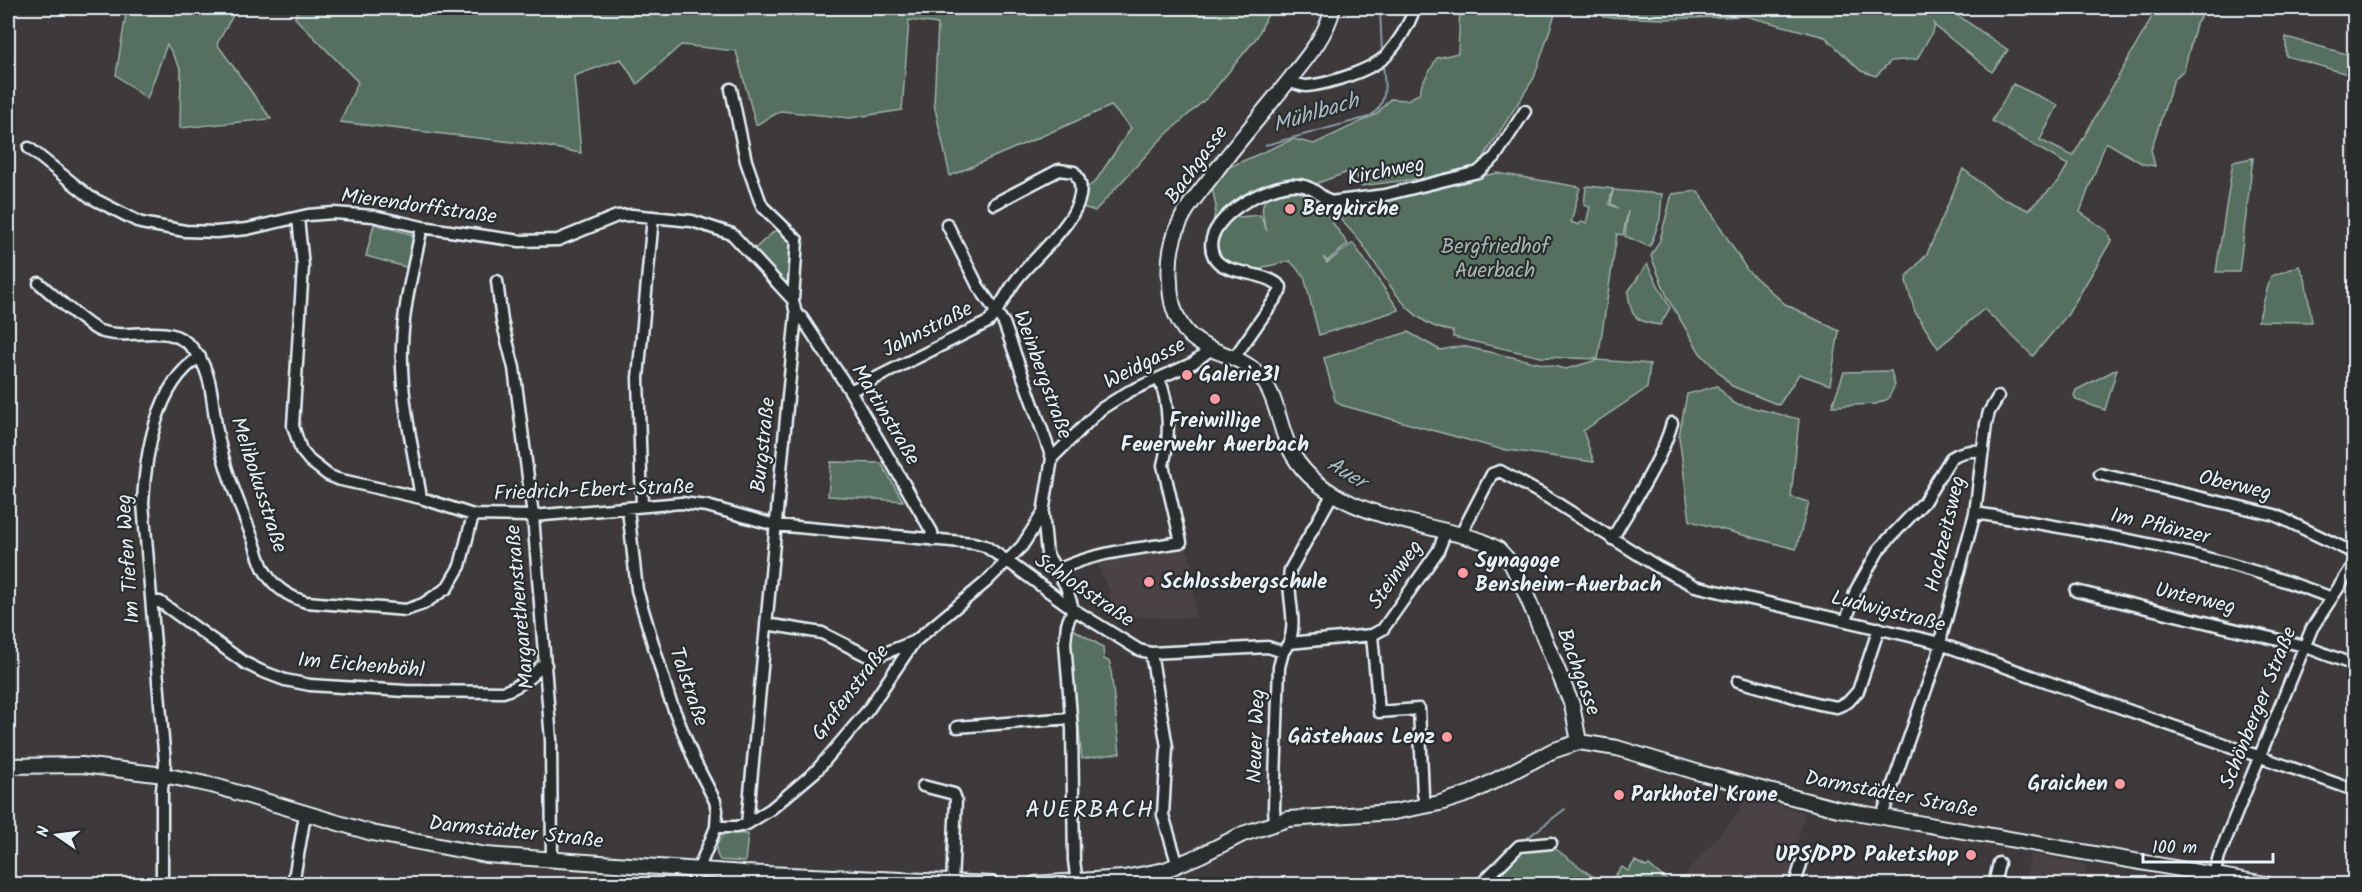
<svg xmlns="http://www.w3.org/2000/svg" width="2362" height="892" font-family="Kalam,sans-serif">
<style>
.built{fill:#4c4344}
.green{fill:#557060;stroke:#9eb0ac;stroke-width:1.5}
.lines{fill:none;stroke-linecap:round;stroke-linejoin:round}
.stream{stroke:#899ca5;stroke-width:2}
.minor-casing{stroke:#e8f1f8;stroke-width:15}
.major-casing{stroke:#e8f1f8;stroke-width:18}
.minor{stroke:#2a2d2e;stroke-width:10}
.major{stroke:#2a2d2e;stroke-width:14}
.poi-dot{fill:#ff9aa2;stroke:#2a2d2e;stroke-width:2}
.labels{text-anchor:middle;dominant-baseline:central;stroke-width:4.5;stroke-linejoin:round;paint-order:stroke}
.street-label{font-size:21px;fill:#e8f1f8;stroke:#2a2d2e}
.poi-label{font-size:21px;font-weight:bold;fill:#e8f1f8;stroke:#2a2d2e;text-anchor:start}
.park-label{font-size:21px;fill:#a6b7b4;stroke:#2a2d2e}
.water-label{font-size:22px;font-style:italic;fill:#a9b9c1;stroke:#2a2d2e}
.quarter-label{font-size:24px;letter-spacing:1.5px;fill:#e8f1f8;stroke:#2a2d2e}
</style>
<rect width="100%" height="100%" fill="#3e3a3b"/>
<filter id="ink" filterUnits="userSpaceOnUse"><feTurbulence type="fractalNoise" baseFrequency=".0167" numOctaves="2"/><feDisplacementMap in="SourceGraphic" scale="12" xChannelSelector="R" yChannelSelector="G"/><feConvolveMatrix kernelMatrix="1 2 1 2 8 2 1 2 1" color-interpolation-filters="sRGB"/></filter>
<g filter="url(#ink)">
<!-- built -->
<path class="built" d="M1185 546 1191 560 1196 618 1110 616V590L1101 575 1097 558Z
M1744 796 1805 813 1787 884H1677L1740 811Z
M2029 854 2087 865 2083 884H2028Z"/>
<!-- green -->
<path class="green" d="M127 8H237L217 44 271 119 180 128 181 70 167 44 147 99 116 75Z
M298 8H1271L1257 37 1209 96 1160 140 1095 211 1082 207 1086 188 1095 182 1131 128 1111 106 950 176 934 104 938 24 909 20 902 110 850 118 781 111 756 125 736 51 681 45 637 84 621 59 574 76 581 153 538 145 340 122 358 82 295 18Z
M1460 8H1557L1534 78 1486 153 1480 168 1424 181 1423 178 1361 186 1354 170 1312 185 1283 182 1266 186 1236 200 1213 223 1216 207 1212 187 1220 171 1293 139 1314 144 1377 114 1390 99 1407 100 1419 94 1422 84 1437 58 1458 53Z
M1602 8H1947L2008 50 1992 72 1935 26 1934 22V29L1917 59 1891 61 1876 76 1861 71 1825 37 1745 16 1665 19 1603 17Z
M2154 8H2207L2196 24 2184 70 2174 79 2151 150 2155 166 2143 164 2106 142 2080 212 2107 231 2111 241 2068 314 2033 356 1984 309 1938 348 1915 312 1906 281 1907 276 1927 254 1963 169 1998 196 2028 210 2058 182 2068 165 1992 121 2013 84 2058 105 2040 140 2073 156 2156 10Z
M2286 37 2354 56V76L2286 56Z
M2253 158 2239 272H2216L2233 162Z
M1497 173 1580 187 1571 222 1579 225 1580 222 1586 223 1590 207 1584 205 1586 187 1589 186 1613 189 1609 204 1618 208 1611 204 1613 190 1662 194 1660 219 1650 247 1625 236 1628 211 1623 235 1617 234 1598 359 1541 357 1453 337V331C1408 327 1385 276 1362 244 1354 233 1343 223 1334 212L1337 208Z
M1287 187 1310 191 1348 244 1327 261 1323 257 1327 263 1353 243 1399 310 1319 335 1304 276 1290 261 1264 267 1260 272C1244 268 1206 265 1216 239 1219 232 1224 225 1228 218L1260 215 1267 231C1258 207 1261 194 1287 187Z
M1698 191 1747 270 1785 304 1839 331 1830 385 1799 374 1779 405 1732 386 1700 353 1668 299 1651 256 1660 240 1672 194Z
M374 224 411 234 415 240 409 268 366 256Z
M778 228 793 243 790 279 783 284 752 251Z
M1647 264 1670 308 1660 325C1635 322 1630 316 1628 292Z
M2299 266 2305 278 2312 322 2258 321 2271 276Z
M1408 332 1440 350 1462 346 1566 369 1597 360 1650 364 1647 388 1583 431 1594 462 1500 449 1341 405 1335 400 1324 358Z
M2117 369 2105 410 2076 400 2074 395 2076 390Z
M1891 371 1895 385 1888 399 1876 404 1832 406 1844 372Z
M1717 386 1733 403 1799 419 1791 497 1809 502 1796 549 1690 521 1679 436 1687 394Z
M831 462 881 463 903 501 828 496Z
M1073 629 1103 647 1104 659 1110 662 1120 753 1082 759 1070 646Z
M725 833 748 834 745 862 720 860C713 851 717 841 725 833Z
M1553 847 1603 884H1487L1518 849Z
M1635 861 1646 867 1649 865 1671 884H1608L1622 867 1628 871Z"/>
<g class="lines">
<!-- stream -->
<path class="stream" d="M1380 8 1382 53
M1266 145 1369 117C1389 104 1385 85 1383 64
M1522 842 1565 809"/>
<!-- minor casing -->
<g class="minor-casing">
<path id="minor" d="M1288 81C1294 83 1301 86 1307 86 1328 84 1370 71 1386 56 1398 43 1409 24 1415 8
M731 89 746 161 760 201 763 207 797 240 793 300 796 314 747 824
M29 148 90 197 141 223 185 231 216 232 247 229 308 215 334 213 373 216 422 227 520 241 558 240 617 216 632 215 692 221 732 234 793 300
M298 218 303 266 293 426 301 450 310 461 328 475 337 479 421 498 473 515 533 516 681 503 707 506 775 525 973 543 985 546 1007 561 1073 609 1139 650 1151 653 1268 647 1283 652 1289 643 1372 635 1383 629 1438 551 1446 531
M947 224 978 286 1004 323 1052 458
M497 281 502 321 514 368 533 516 551 740 552 861
M39 283C51 293 88 327 100 331 136 343 173 315 199 357 214 380 212 410 218 436 225 471 240 506 253 539 257 550 260 564 266 573 275 588 290 597 306 602L406 610 423 604 447 588 460 566 473 515
M796 314 802 318 850 391 932 532 933 540
M1234 358 1280 292 1281 287C1265 270 1224 276 1214 257 1196 221 1269 182 1298 185 1312 186 1319 195 1330 202L1385 195 1478 172 1495 157 1525 111
M850 391 988 322C1000 309 1006 293 1017 279 1034 256 1102 204 1074 172L1059 170 994 204
M2100 474 2275 515 2354 553
M421 498C413 448 400 397 402 346 403 307 414 265 422 227
M642 506 638 378 653 217
M628 509 637 590 669 697 695 762 715 801 717 810 716 827 712 837 692 884
M1043 513 1047 554 1066 586 1073 609 1067 624 1065 643 1072 729 1074 860 1077 884
M1975 513C2096 532 2217 553 2332 598
M1461 534 1492 474 1500 471 1547 497 1658 567 1695 586 1932 641 2354 790
M1612 539C1632 504 1662 460 1672 423
M1058 570C1096 551 1139 549 1181 542L1163 465C1170 440 1170 403 1159 379
M2076 591 2304 646 2354 665
M152 602H160L245 663 261 671 285 680 310 685 405 691 503 692C519 687 530 679 541 666L546 665
M1846 621 1856 590 1880 548 1924 502 1951 458C1961 451 1971 450 1983 451
M766 624 822 633 872 658 913 642
M1372 635 1379 712 1419 709 1423 794 1427 806
M1289 643C1298 619 1286 595 1290 570L1332 495
M1151 653 1167 747 1163 815 1178 866
M1738 681 1819 704 1837 707 1848 702 1858 691 1879 628
M957 727 1071 718
M923 786 954 794 956 800 952 883
M1882 816 1939 652 1942 634 1975 513 1986 424 1989 412 1998 397
M1275 821 1274 809 1279 667 1283 652
M716 827H736L747 824 771 809 816 771 868 710 914 642 986 582 1022 546 1043 513 1052 458 1101 409 1128 392 1193 363 1210 350
M1165 870 1168 884
M2214 875 2219 856 2312 628 2354 564
M162 884V790L165 763 143 503C145 456 156 383 200 357
M293 884 305 815
M1481 884 1519 846 1551 843
M1795 884 1804 854
M1994 884 1999 863"/>
</g>
<!-- major casing -->
<g class="major-casing">
<path id="major" d="M1333 8C1327 33 1310 54 1294 74 1268 107 1240 139 1215 172 1204 187 1191 201 1183 216 1172 236 1168 260 1170 282 1170 300 1174 315 1184 329 1203 354 1236 352 1257 373 1279 395 1278 430 1293 455 1329 516 1420 521 1482 541L1498 549 1511 563 1523 587 1572 705 1579 742
M8 766 82 765 164 775 215 786 372 833 486 855 744 873 993 884
M1034 884 1124 878 1165 870 1201 855 1243 834 1288 819 1394 812 1440 803 1471 793 1552 751 1579 742 1617 748 1700 773 1838 809 2266 884"/>
</g>
<!-- minor -->
<use href="#minor" class="minor"/>
<!-- major -->
<use href="#major" class="major"/>
</g>
</g>
<!-- markers -->
<g class="poi-dot">
<circle cx="1290" cy="209" r="6"/>
<circle cx="1187" cy="375" r="6"/>
<circle cx="1215" cy="399" r="6"/>
<circle cx="1463" cy="573" r="6"/>
<circle cx="1149" cy="582" r="6"/>
<circle cx="1447" cy="737" r="6"/>
<circle cx="2120" cy="784" r="6"/>
<circle cx="1619" cy="795" r="6"/>
<circle cx="1971" cy="855" r="6"/>
</g>
<g class="labels">
<!-- street labels -->
<g class="street-label">
<text transform="translate(1197 165) rotate(-54)">Bachgasse</text>
<text transform="translate(1386 172) rotate(-11)">Kirchweg</text>
<text transform="translate(419 207) rotate(8)">Mierendorffstraße</text>
<text transform="translate(928 330) rotate(-27)">Jahnstraße</text>
<text transform="translate(1145 364) rotate(-27)">Weidgasse</text>
<text transform="translate(1042 375) rotate(70)">Weinbergstraße</text>
<text transform="translate(885 415) rotate(59)">Martinstraße</text>
<text transform="translate(764 445) rotate(-84)">Burgstraße</text>
<text transform="translate(258 485) rotate(72)">Melibokusstraße</text>
<text transform="translate(2235 486) rotate(13)">Oberweg</text>
<text transform="translate(594 491) rotate(-2)">Friedrich-Ebert-Straße</text>
<text transform="translate(2160 527) rotate(13)">Im Pflänzer</text>
<text transform="translate(1946 534) rotate(-77)">Hochzeitsweg</text>
<text transform="translate(129 559) rotate(-94)">Im Tiefen Weg</text>
<text transform="translate(1396 575) rotate(-55)">Steinweg</text>
<text transform="translate(1084 591) rotate(34)">Schloßstraße</text>
<text transform="translate(2195 599) rotate(13)">Unterweg</text>
<text transform="translate(521 607) rotate(-95)">Margarethenstraße</text>
<text transform="translate(1888 612) rotate(14)">Ludwigstraße</text>
<text transform="translate(361 666) rotate(5)">Im Eichenböhl</text>
<text transform="translate(1578 672) rotate(70)">Bachgasse</text>
<text transform="translate(688 687) rotate(71)">Talstraße</text>
<text transform="translate(851 693) rotate(-53)">Grafenstraße</text>
<text transform="translate(2259 708) rotate(-68)">Schönberger Straße</text>
<text transform="translate(1257 736) rotate(-88)">Neuer Weg</text>
<text transform="translate(1891 795) rotate(11)">Darmstädter Straße</text>
<text transform="translate(516 833) rotate(6)">Darmstädter Straße</text>
</g>
<!-- poi labels -->
<g class="poi-label">
<text x="1302" y="209">Bergkirche</text>
<text x="1199" y="375">Galerie31</text>
<text x="1215" y="421" text-anchor="middle">Freiwillige<tspan x="1215" dy="24">Feuerwehr Auerbach</tspan></text>
<text x="1475" y="561">Synagoge<tspan x="1475" dy="24">Bensheim-Auerbach</tspan></text>
<text x="1161" y="582">Schlossbergschule</text>
<text x="1435" y="737" text-anchor="end">Gästehaus Lenz</text>
<text x="2108" y="784" text-anchor="end">Graichen</text>
<text x="1631" y="795">Parkhotel Krone</text>
<text x="1959" y="855" text-anchor="end">UPS/DPD Paketshop</text>
</g>
<!-- park labels -->
<g class="park-label">
<text x="1495" y="247">Bergfriedhof<tspan x="1495" dy="24">Auerbach</tspan></text>
</g>
<!-- water labels -->
<g class="water-label">
<text transform="translate(1316 114) rotate(-17)">Mühlbach</text>
<text transform="translate(1346 474) rotate(31)">Auer</text>
</g>
<!-- quarter labels -->
<g class="quarter-label">
<text x="1090" y="810">AUERBACH</text>
</g>
</g>
<!-- margin -->
<rect width="2362" height="892" fill="none" stroke="#2a2d2e" stroke-width="30"/>
<rect x="15" y="15" width="2332" height="862" fill="none" stroke="#e8f1f8" stroke-width="2" filter="url(#ink)"/>
<!-- north arrow -->
<g transform="translate(57 835) rotate(284)" stroke="#2a2d2e" stroke-width="4.5" paint-order="stroke">
<path d="M0-4.5L10 22L0 15L-10 22Z" fill="#e8f1f8"/>
<text y="-9" font-size="16" font-weight="bold" text-anchor="middle" fill="#e8f1f8">N</text>
</g>
<!-- scale -->
<path d="M2143 853v9h130v-9" fill="none" stroke="#e8f1f8" stroke-width="3"/>
<text x="2152" y="853" font-size="18" fill="#e8f1f8" stroke="#2a2d2e" stroke-width="4.5" paint-order="stroke">100 m</text>
</svg>
